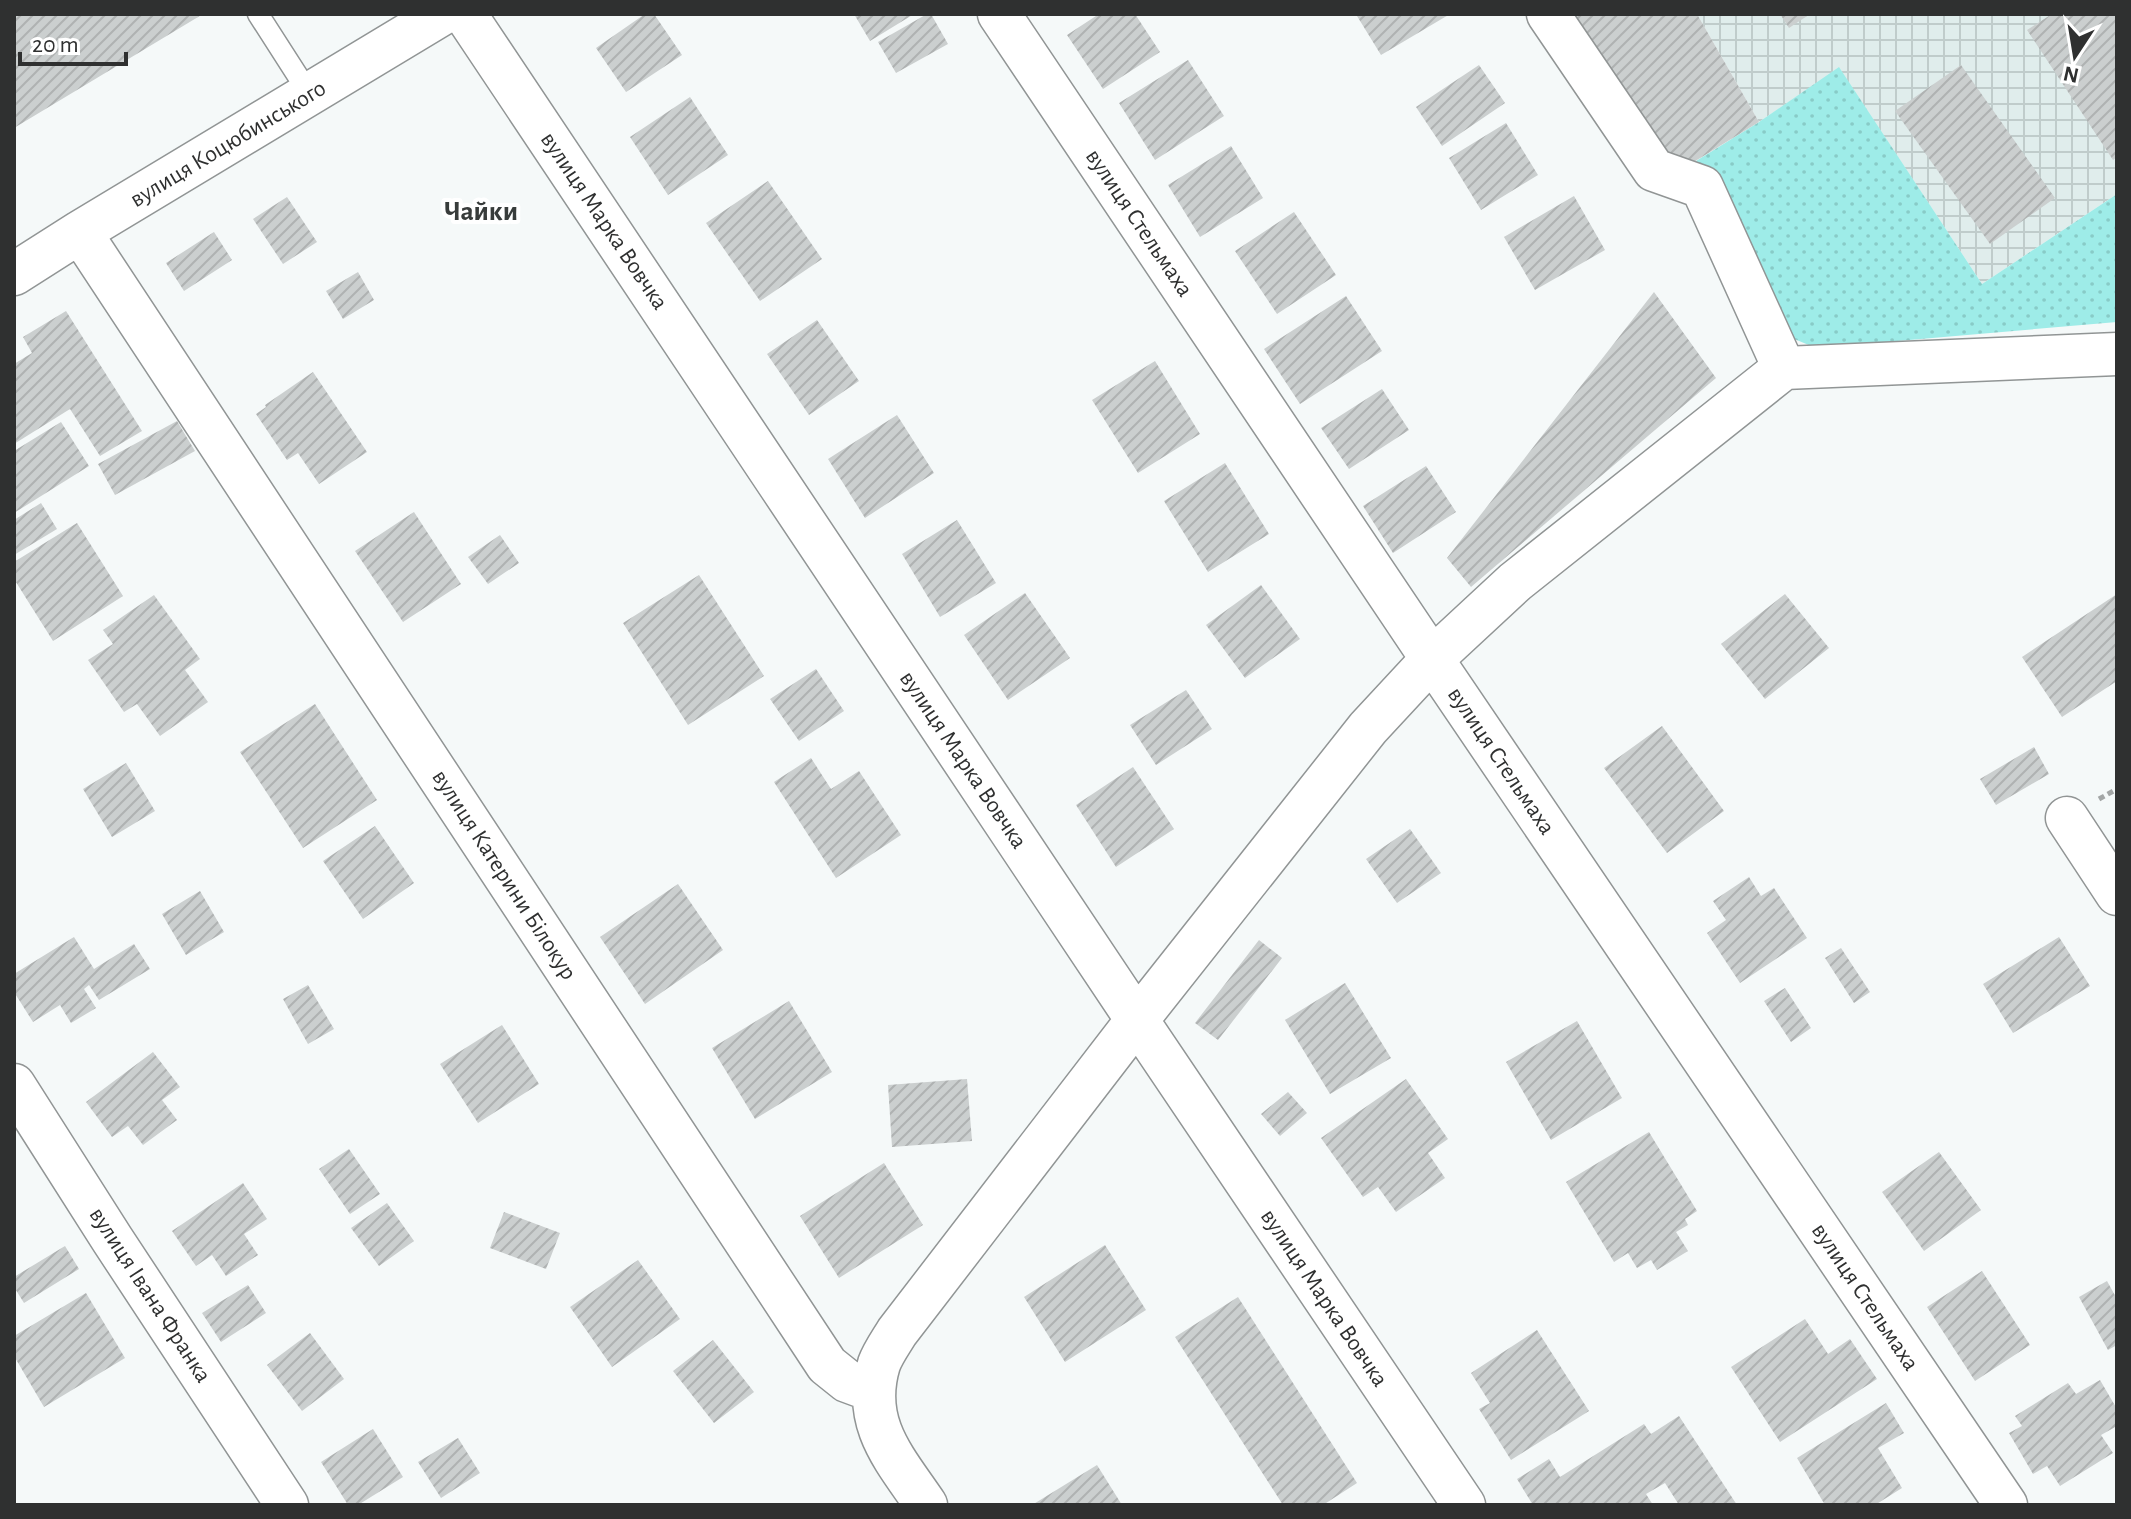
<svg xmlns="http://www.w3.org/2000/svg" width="2131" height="1519" font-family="'Alegreya Sans',sans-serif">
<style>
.industrial{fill:url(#industrial-grid)}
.green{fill:url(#green-dots)}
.building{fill:url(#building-hatch)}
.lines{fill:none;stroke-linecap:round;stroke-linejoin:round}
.service-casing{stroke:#919595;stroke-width:23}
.minor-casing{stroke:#919595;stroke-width:45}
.path{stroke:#a3a6a6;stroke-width:5;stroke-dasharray:6 4;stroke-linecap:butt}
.service{stroke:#fff;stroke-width:20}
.minor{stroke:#fff;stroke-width:42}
.labels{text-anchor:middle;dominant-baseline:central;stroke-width:8;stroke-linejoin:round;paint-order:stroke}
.street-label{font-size:24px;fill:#2f3030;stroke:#fff}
.quarter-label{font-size:28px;font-weight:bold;fill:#383c3b;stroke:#fff}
</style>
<defs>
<pattern id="industrial-grid" width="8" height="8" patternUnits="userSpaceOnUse" patternTransform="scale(2)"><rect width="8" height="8" fill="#e0edec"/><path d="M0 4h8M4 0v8" fill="none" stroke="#c0cccb"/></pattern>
<pattern id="green-dots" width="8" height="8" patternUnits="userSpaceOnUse" patternTransform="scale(2)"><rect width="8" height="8" fill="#9eece8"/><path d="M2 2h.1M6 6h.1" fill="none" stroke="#88cbc7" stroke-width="1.8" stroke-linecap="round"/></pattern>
<pattern id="building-hatch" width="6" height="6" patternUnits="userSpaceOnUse" patternTransform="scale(2)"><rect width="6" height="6" fill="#cbcfcf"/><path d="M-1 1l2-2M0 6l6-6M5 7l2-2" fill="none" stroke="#afb2b2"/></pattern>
</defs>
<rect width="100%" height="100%" fill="#f5f9f9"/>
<!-- industrial -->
<path class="industrial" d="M1697 14H2117V194L1982 284 1839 68 1759 122Z"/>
<!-- green -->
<path class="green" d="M1839 67 1982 284 2117 194V322L1816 348 1787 336 1696 161 1759 122Z"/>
<!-- building -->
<path class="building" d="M14 14H203L14 128Z
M645 14H654L682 55 626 92 596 48Z
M854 14H914L870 41Z
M927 14H931L948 44 896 73 878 42Z
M1099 14H1135L1160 52 1103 89 1067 35Z
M1361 14H1450L1381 55 1357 16Z
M1573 14H1697L1759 122 1679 171Z
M1780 14H1810L1789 28Z
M2052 14H2116L2117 16V157L2113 160 2027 30Z
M1188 60 1224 116 1155 160 1119 103Z
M1479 65 1505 103 1442 146 1416 107Z
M1961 65 2055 198 1990 244 1895 111Z
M690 97 728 155 668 195 630 137Z
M1506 123 1538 175 1481 210 1449 158Z
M1231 146 1263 198 1200 237 1168 185Z
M768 181 822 259 760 301 706 223Z
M1574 196 1605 250 1535 290 1504 237Z
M287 197 317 242 283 264 253 219Z
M1294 212 1336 275 1277 314 1235 251Z
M214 232 232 260 184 291 166 263Z
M358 272 374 300 343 319 326 291Z
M1654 292 1716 378 1471 587 1447 558Z
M1346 296 1382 351 1300 404 1264 349Z
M66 311 142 431 100 456 70 409 14 444V364L32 353 23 337Z
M817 320 859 381 809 415 767 354Z
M1155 361 1200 434 1138 473 1092 400Z
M313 372 367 452 319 484 298 453 287 460 256 414 266 407 265 405Z
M1382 389 1409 430 1349 469 1321 428Z
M897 415 934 473 865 518 828 459Z
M177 421 195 451 115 495 98 464Z
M61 422 89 466 14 513V451Z
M1225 463 1269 534 1208 572 1164 501Z
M1426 466 1456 512 1393 553 1363 506Z
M41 503 57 529 14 555V520Z
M414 512 461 584 403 622 355 551Z
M957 520 996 583 940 617 902 554Z
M77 523 123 596 53 641 14 579V562Z
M500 535 519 563 488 584 468 557Z
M699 575 764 676 688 725 623 623Z
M1261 585 1300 639 1245 678 1206 625Z
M1025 593 1070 658 1008 700 964 635Z
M1785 594 1829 648 1765 699 1721 644Z
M2117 594V681L2062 717 2022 657Z
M154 595 200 659 185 670 208 702 160 736 137 704 124 712 88 660 113 644 103 630Z
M816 669 844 711 799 741 770 699Z
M1186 690 1212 729 1156 765 1130 725Z
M315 704 377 800 303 848 240 752Z
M1662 726 1724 811 1667 853 1604 768Z
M2034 747 2049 774 1996 805 1980 779Z
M811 758 831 789 859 771 901 835 836 878 774 782Z
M126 763 155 811 112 837 83 789Z
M1133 767 1174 829 1116 867 1076 805Z
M375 826 414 883 363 919 323 861Z
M1410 829 1441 873 1397 903 1366 859Z
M1749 877 1761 896 1774 888 1807 938 1740 983 1707 933 1726 920 1713 901Z
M678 884 723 950 645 1004 600 937Z
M200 891 224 932 186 955 162 914Z
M74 937 94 969 134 944 150 969 99 1000 89 985 84 989 96 1008 71 1023 60 1005 33 1022 14 992V974Z
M2059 937 2090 986 2013 1033 1983 984Z
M1259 940 1282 958 1218 1040 1195 1023Z
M1841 948 1870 992 1854 1003 1825 958Z
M1345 983 1391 1058 1330 1094 1285 1020Z
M308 985 334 1029 308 1044 283 999Z
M1785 988 1811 1028 1791 1042 1764 1001Z
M789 1001 832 1072 755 1119 712 1048Z
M1577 1021 1622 1098 1551 1140 1506 1062Z
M502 1025 539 1084 478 1123 440 1064Z
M153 1052 180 1087 162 1100 177 1120 143 1145 128 1126 112 1137 86 1102Z
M967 1079 972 1141 892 1147 888 1085Z
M1406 1079 1448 1139 1428 1153 1445 1178 1396 1212 1378 1187 1363 1197 1321 1138Z
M1288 1092 1307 1113 1280 1136 1261 1114Z
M1649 1132 1697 1211 1685 1219 1688 1225 1676 1232 1688 1251 1657 1270 1651 1260 1637 1268 1628 1253 1614 1262 1566 1182Z
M349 1149 380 1194 350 1214 319 1169Z
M1939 1152 1981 1210 1924 1251 1882 1192Z
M884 1163 923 1225 839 1278 800 1216Z
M243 1183 267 1219 244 1234 258 1255 226 1276 212 1255 196 1266 172 1231Z
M387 1203 414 1241 379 1266 351 1228Z
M504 1212 560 1233 546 1269 490 1248Z
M1105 1245 1146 1310 1065 1362 1024 1297Z
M65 1246 79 1269 24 1303 14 1287V1277Z
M638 1260 680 1319 612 1367 570 1307Z
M1982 1271 2030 1345 1975 1381 1927 1307Z
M2107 1281 2117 1299V1345L2108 1350 2079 1297Z
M248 1285 266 1313 221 1342 202 1313Z
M86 1293 125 1358 44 1407 14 1356V1336Z
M1238 1297 1357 1483 1323 1505H1283L1175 1337Z
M1805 1319 1828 1354 1850 1339 1877 1379 1780 1442 1731 1367Z
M1537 1330 1589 1411 1511 1460 1479 1409 1490 1403 1471 1373Z
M310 1333 344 1379 302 1411 267 1365Z
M713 1340 754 1392 714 1423 673 1371Z
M2100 1380 2117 1409V1426L2101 1435 2113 1453 2060 1486 2047 1466 2033 1474 2009 1433 2022 1426 2015 1416 2068 1383 2076 1394Z
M1886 1403 1904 1433 1878 1448 1902 1488 1875 1505H1825L1797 1458Z
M1679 1416 1737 1505H1679L1665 1483 1646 1494 1653 1505H1533L1517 1479 1549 1459 1560 1477 1644 1424 1651 1434Z
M373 1429 403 1477 358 1505H348L321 1462Z
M458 1438 480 1473 441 1498 418 1462Z
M1097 1465 1122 1505H1032Z"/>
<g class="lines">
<!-- service casing -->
<g class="service-casing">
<path id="service" d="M258 14 310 95"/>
</g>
<!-- minor casing -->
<g class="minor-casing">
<path id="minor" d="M465 14 1137 1020 1464 1505
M999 14 1432 659 2006 1505
M1548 14 1654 170 1702 187 1784 368
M80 232 827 1365 847 1381 874 1391
M14 274 80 232 442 14
M2067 818 2117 894
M14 1085 112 1239 287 1505
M926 1505C895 1459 861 1424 879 1364 883 1353 891 1342 897 1332L1137 1020 1368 728 1432 659 1515 582 1784 368 2117 354"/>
</g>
<!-- path -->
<path class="path" d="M2099 799 2117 789"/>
<!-- service -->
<use href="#service" class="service"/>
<!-- minor -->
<use href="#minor" class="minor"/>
</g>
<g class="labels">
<!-- street labels -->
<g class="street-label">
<text transform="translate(228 144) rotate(-31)">вулиця Коцюбинського</text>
<text transform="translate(604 221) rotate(56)">вулиця Марка Вовчка</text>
<text transform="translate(1139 223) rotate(56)">вулиця Стельмаха</text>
<text transform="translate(963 760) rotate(56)">вулиця Марка Вовчка</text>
<text transform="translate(1501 761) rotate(56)">вулиця Стельмаха</text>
<text transform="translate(504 875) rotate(57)">вулиця Катерини Білокур</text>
<text transform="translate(150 1295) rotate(57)">вулиця Івана Франка</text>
<text transform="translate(1865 1297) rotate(56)">вулиця Стельмаха</text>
<text transform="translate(1324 1298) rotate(56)">вулиця Марка Вовчка</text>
</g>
<!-- quarter labels -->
<g class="quarter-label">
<text x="481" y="212">Чайки</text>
</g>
</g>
<!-- border -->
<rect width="2131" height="1519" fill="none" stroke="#2f3030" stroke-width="32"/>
<!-- north arrow -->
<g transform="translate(2075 56) rotate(192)" stroke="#ffffff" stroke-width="6" paint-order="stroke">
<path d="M0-6L14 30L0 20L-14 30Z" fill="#2f3030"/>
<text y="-12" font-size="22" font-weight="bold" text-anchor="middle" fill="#2f3030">N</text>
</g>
<!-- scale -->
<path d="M20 52v12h106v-12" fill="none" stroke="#2f3030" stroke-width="4"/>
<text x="32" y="52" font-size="24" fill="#2f3030" stroke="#ffffff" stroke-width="6" paint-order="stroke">20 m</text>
</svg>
